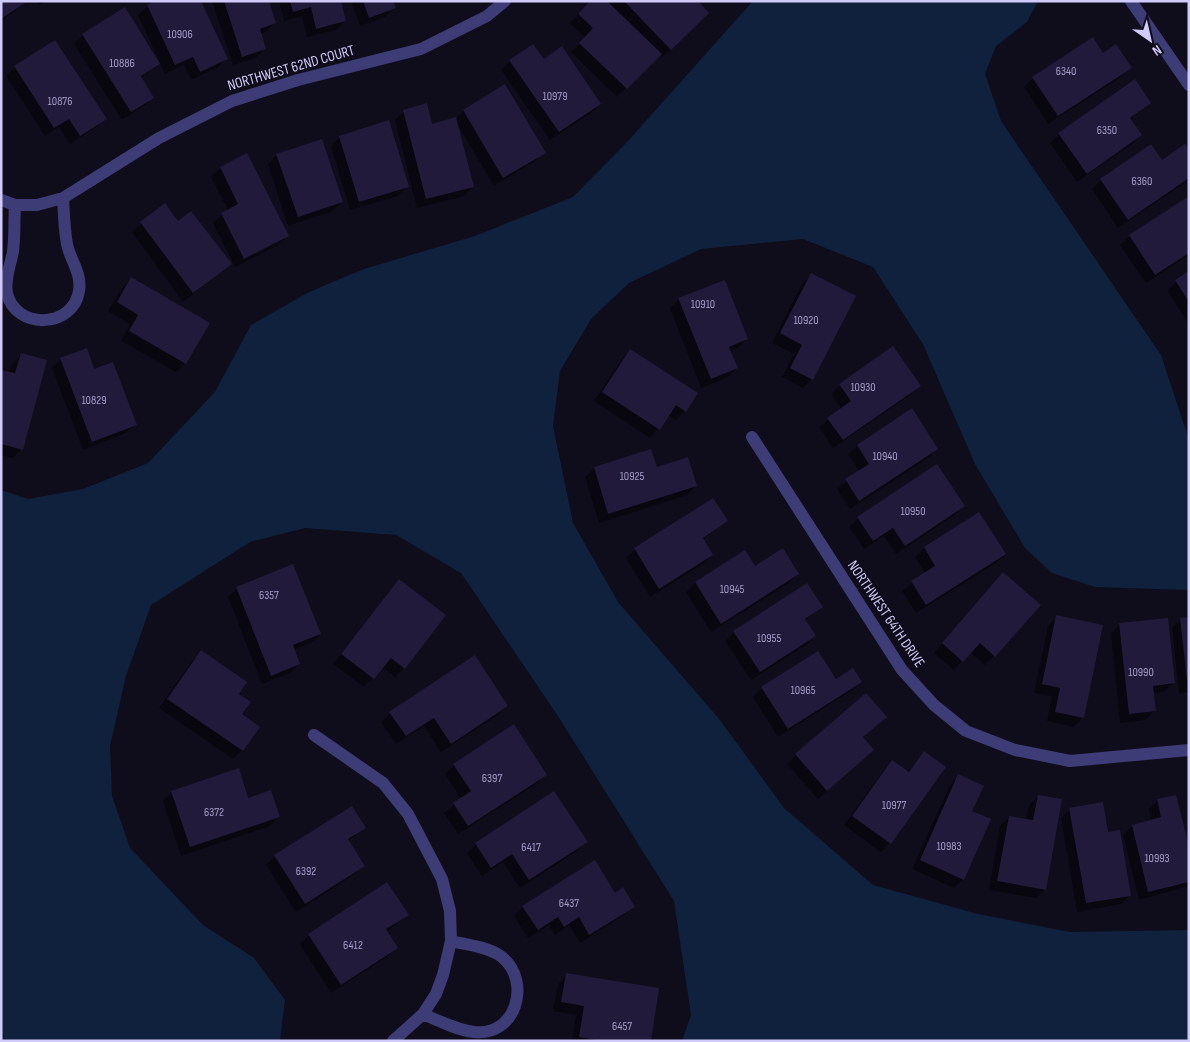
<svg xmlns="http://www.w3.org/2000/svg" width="1190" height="1042" font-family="'Sofia Sans Condensed',sans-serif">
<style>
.water{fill:#0f213c}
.shadow{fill:#0007}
.building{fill:#211a3a}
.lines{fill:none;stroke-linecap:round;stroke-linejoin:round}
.street{stroke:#3e3c76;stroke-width:12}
.labels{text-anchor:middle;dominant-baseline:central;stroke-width:4;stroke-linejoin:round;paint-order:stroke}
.number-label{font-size:12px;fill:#a59fca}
.street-label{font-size:15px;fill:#d1cbfa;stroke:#0f0d1b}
</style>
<rect width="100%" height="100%" fill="#0f0d1b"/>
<!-- water -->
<path class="water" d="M753 1H1038L1027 22 996 46 985 74 1001 121 1161 355 1189 440V590L1095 587 1052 573 1025 548 975 464 923 344 873 267 803 239 701 249 629 283 591 319 560 371 553 426 573 523 618 602 720 720 784 808 873 885 978 914 1070 932 1189 930V1041H682L691 1015 674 901 558 716 461 573 396 535 305 528 250 542 151 605 126 676 110 746 112 796 130 848 203 925 254 958 285 1000 280 1040 1 1041V490L28 499 83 489 148 463 215 392 251 325 309 292 364 269 475 236 573 197 628 141Z"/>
<!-- shadow -->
<path class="shadow" d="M1 1H28L1 21Z
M37 1H47L39 5Z
M158 1 226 59 217 68 191 80 184 65 165 74 138 15 148 6Z
M212 1H268L275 22 266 32 260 34 265 48 256 58 233 65Z
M279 1H340L345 21 336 30 307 37 302 16 284 21Z
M351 1H392L394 8 385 17 360 26Z
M592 1H696L707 13 662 58 659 55 617 97 571 52 585 38 570 23Z
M83 35 159 64 141 78 153 97 144 106 122 120 74 44Z
M1102 55 1130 68 1121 77 1048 124 1024 87 1033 78Z
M510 61H543L600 104 591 113 550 140 501 70Z
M15 67 105 118 96 127 70 144 59 127 45 136 6 76Z
M1150 103 1130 119 1141 135 1132 144 1077 182 1050 143 1059 134Z
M464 110 544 152 535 161 494 186 458 125 473 186 464 196 417 208 395 120 404 111 431 125 455 119Z
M340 137 407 186 398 196 350 210 331 146Z
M1151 146 1162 161 1189 152V180L1118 228 1092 189 1101 180Z
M277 155 342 202 333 211 288 226 268 164Z
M220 168 287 236 278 245 235 267 213 223 228 210 211 177Z
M1189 197V255L1146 283 1120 245 1129 236Z
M165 205 178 222 230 264 183 302 132 232Z
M1189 273V325L1167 290Z
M811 275 854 296 812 379 803 388 782 377 794 354 772 343 802 284Z
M131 279 209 323 185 363 176 372 121 341 130 324 108 311 122 288Z
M679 299 747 339 738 348 730 351 737 368 728 377 701 388 670 308Z
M893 348 919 386 910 395 833 448 819 427 841 409 831 394 840 385Z
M630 350 685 411 676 420 668 415 650 438 594 401 622 359Z
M21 355 22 449 13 458 1 455V371L9 373 12 364Z
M61 359 94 370 135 424 126 433 83 450 52 368Z
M857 446 937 449 928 458 850 509 837 489 859 471 848 454Z
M650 450 656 469 696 486 687 495 599 523 585 477 594 468Z
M713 499 727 521 702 540 712 555 703 564 650 597 626 558 635 549Z
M964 506 955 515 896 554 884 536 864 549 849 527 858 518Z
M979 513 1005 554 996 563 916 613 902 591 925 573 915 557 924 548Z
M745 552 754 568 798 574 789 583 711 632 686 592 695 583Z
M994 583V656L985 665 970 652 954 670 934 653Z
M237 588 320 634 311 643 293 650 299 664 290 673 262 684 228 597Z
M391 590 404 668 395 677 382 667 364 687 333 664Z
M821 607 805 621 815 636 806 645 751 680 725 641 734 632Z
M1057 617 1102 626 1083 718 1074 727 1047 721 1052 696 1034 693 1048 626Z
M1189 618V692L1179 694 1172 628 1181 619Z
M1120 624 1173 683 1164 692 1153 693 1154 711 1145 720 1120 723 1111 633Z
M201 652 238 694 242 750 233 759 159 708 192 661Z
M835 681 860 682 851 691 778 737 753 697 762 688Z
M507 706 498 715 441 752 424 726 396 744 381 722 390 713Z
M876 726 862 738 872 750 818 799 787 764 796 755Z
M924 753 890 843 881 852 844 825 883 771 892 762 907 773Z
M454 765 545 775 536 784 458 834 444 813 461 799 445 774Z
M959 775 971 812 963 879 954 888 912 869 950 785Z
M172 792 247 799 279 817 270 826 181 856 163 801Z
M1038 796 1045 889 1036 898 989 890 1000 826 1009 817 1026 820 1029 805Z
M1158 800 1189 851V886L1139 900 1123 835 1132 826 1151 821 1149 809Z
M1070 809 1107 833 1130 895 1121 904 1077 912 1061 818Z
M364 828 348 841 364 865 355 874 296 912 266 865 275 856Z
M586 842 577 851 520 888 503 862 482 876 467 853 476 844Z
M387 884 407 915 386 932 396 948 387 957 331 993 300 944 309 935Z
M615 895 633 906 624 915 580 943 569 925 555 935 549 925 528 938 514 916 523 907Z
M567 975 649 1041H572L576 1015 553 1011 558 984Z"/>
<!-- building -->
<path class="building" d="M1 1H28L1 19Z
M155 1H201L228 59 200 72 193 57 175 65 147 5Z
M224 1H269L276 23 260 29 266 49 242 57Z
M290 1H341L346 21 316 29 311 7 293 12Z
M363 1H393L396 8 369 18Z
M590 1H607L662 54 627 89 579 43 593 28 578 14Z
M624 1H698L709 13 671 50Z
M125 7 160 64 141 76 154 98 131 112 82 34Z
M1093 37 1103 53 1116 44 1132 68 1058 116 1032 77Z
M55 40 107 119 80 136 69 119 54 128 14 66Z
M533 44 544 59 562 46 601 104 559 132 509 60Z
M1135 79 1151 103 1130 118 1142 135 1087 174 1058 133Z
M505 84 546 153 503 178 463 110Z
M427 103 432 124 456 117 474 187 426 199 403 110Z
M389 120 409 187 359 202 339 136Z
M322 139 343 202 298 217 276 154Z
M1151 144 1162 160 1185 144 1189 149V178L1128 220 1100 179Z
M247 153 289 236 244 259 221 213 238 204 220 167Z
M1189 196V253L1155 275 1129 235Z
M165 203 178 221 191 211 232 264 193 293 140 222Z
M1189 271V302L1175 280Z
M811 273 856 296 813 380 790 368 802 345 780 333Z
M131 277 210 323 186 364 129 331 138 315 117 302Z
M725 280 748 339 729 347 738 368 711 379 678 298Z
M893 346 921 386 843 440 827 418 851 401 839 384Z
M87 348 94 369 113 362 137 425 92 442 60 358Z
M630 349 698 393 686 412 676 405 660 430 602 392Z
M21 353 47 360 23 450 1 444V370L15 373Z
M912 408 938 449 859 501 845 479 869 464 857 445Z
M651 449 657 467 688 457 697 486 608 514 594 467Z
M937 464 965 506 905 546 893 528 873 541 857 517Z
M713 498 728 521 703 538 713 555 659 589 634 548Z
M979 512 1006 554 926 605 911 581 935 566 924 547Z
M783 548 799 574 721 624 695 582 745 550 755 566Z
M293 564 321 634 293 645 300 664 271 676 236 587Z
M1003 572 1041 605 995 657 980 643 963 662 942 643Z
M399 579 446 615 405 669 391 658 374 679 341 654Z
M807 583 823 607 805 619 816 636 760 672 733 631Z
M1056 615 1103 625 1084 718 1055 712 1060 688 1042 684Z
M1189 617V680H1187L1180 618Z
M1168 618 1175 683 1153 686 1156 711 1129 714 1119 623Z
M201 650 247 682 239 694 251 702 242 714 260 727 243 751 167 699Z
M818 651 836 679 853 668 862 682 788 729 761 687Z
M475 655 508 706 451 744 434 718 406 736 389 712Z
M866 693 887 717 863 737 874 750 827 791 795 754Z
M514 724 547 775 468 826 453 803 471 791 453 764Z
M924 751 946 767 891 844 852 816 892 760 909 772Z
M239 768 248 798 271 790 280 817 190 847 171 791Z
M958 774 984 786 972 811 991 819 964 880 920 860Z
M554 791 588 842 529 880 512 854 491 868 475 843Z
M1038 795 1062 799 1046 890 997 881 1009 816 1033 820Z
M1176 795 1189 846V882L1148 892 1132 825 1161 817 1157 799Z
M1103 802 1108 832 1120 830 1131 896 1086 903 1069 808Z
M352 806 366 828 348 839 365 866 305 904 274 855Z
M595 860 615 893 623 887 635 907 589 935 579 917 564 927 558 917 538 930 522 906Z
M387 882 409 915 386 929 398 948 341 985 308 934Z
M566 973 659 988 651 1041H601L579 1037 584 1006 561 1002Z"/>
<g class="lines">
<!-- street -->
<path class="street" d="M1131 1 1189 85
M1 200 15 205H37L63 198 159 138 232 101 298 80 421 49 487 16 505 1
M15 205C14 220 15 236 13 251 11 265 4 278 7 293 15 330 73 329 79 291 82 273 70 260 67 244 64 228 64 213 63 198
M752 437 902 670 934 705 966 731 1015 750 1070 761 1189 750
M314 735 383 783 408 814 442 879 450 911 451 941 443 975 436 994 423 1014 393 1041
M423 1014C439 1021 457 1030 474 1032 516 1037 532 982 502 957 489 947 467 945 451 941"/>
</g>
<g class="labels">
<!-- number labels -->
<g class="number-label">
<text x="180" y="34">10906</text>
<text x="122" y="63">10886</text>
<text x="1066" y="71">6340</text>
<text x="555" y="96">10979</text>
<text x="60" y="101">10876</text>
<text x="1107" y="130">6350</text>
<text x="1142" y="181">6360</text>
<text x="703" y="304">10910</text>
<text x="806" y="320">10920</text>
<text x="863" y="387">10930</text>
<text x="94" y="400">10829</text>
<text x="885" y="456">10940</text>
<text x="632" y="476">10925</text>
<text x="913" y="511">10950</text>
<text x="732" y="589">10945</text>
<text x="269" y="595">6357</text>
<text x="769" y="638">10955</text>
<text x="1141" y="672">10990</text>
<text x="803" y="690">10965</text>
<text x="492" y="778">6397</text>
<text x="894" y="805">10977</text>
<text x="214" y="812">6372</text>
<text x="949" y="846">10983</text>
<text x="531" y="847">6417</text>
<text x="1157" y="858">10993</text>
<text x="306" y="871">6392</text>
<text x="569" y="903">6437</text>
<text x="353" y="945">6412</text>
<text x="622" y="1026">6457</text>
</g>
<!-- street labels -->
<g class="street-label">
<text transform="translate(291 68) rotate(-16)">NORTHWEST 62ND COURT</text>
<text transform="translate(886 614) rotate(56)">NORTHWEST 64TH DRIVE</text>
</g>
</g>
<!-- border -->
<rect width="1190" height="1042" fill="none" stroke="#d1cbfa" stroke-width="5"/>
<!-- north arrow -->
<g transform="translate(1150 40) rotate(146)" stroke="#0f0d1b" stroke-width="4" paint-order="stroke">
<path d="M0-4L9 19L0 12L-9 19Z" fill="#d1cbfa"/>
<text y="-8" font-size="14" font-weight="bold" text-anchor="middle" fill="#d1cbfa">N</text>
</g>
</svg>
